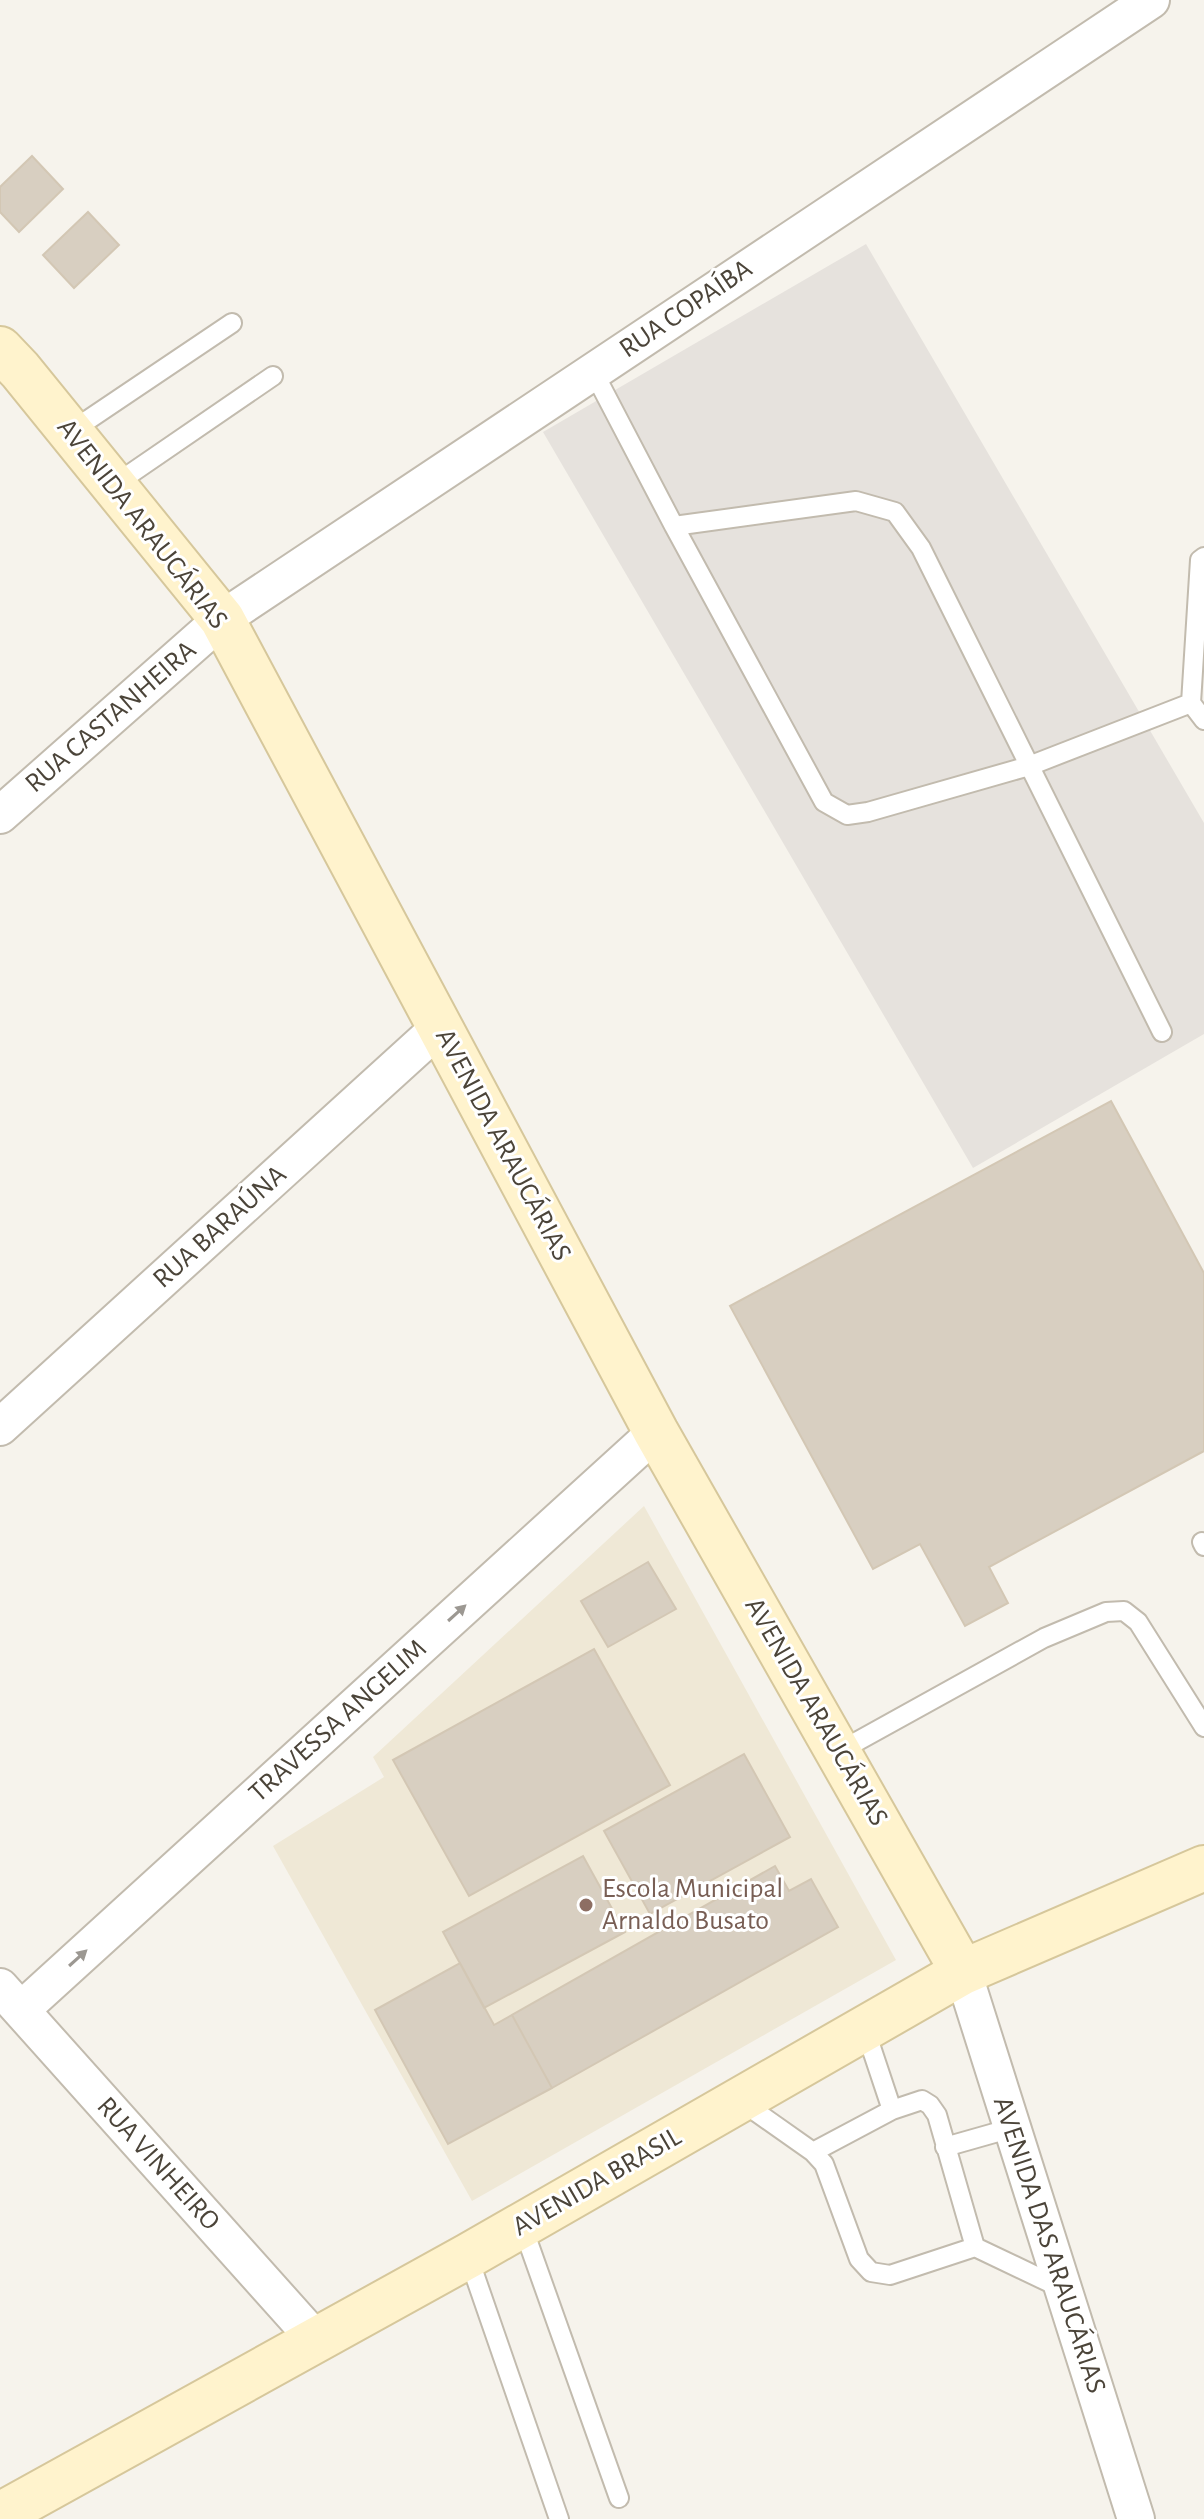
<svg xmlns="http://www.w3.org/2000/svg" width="1204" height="2519" font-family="'Alegreya Sans',sans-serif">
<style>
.industrial{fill:#e6e2dd}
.education{fill:#efe8d6}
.building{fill:#d8cfc1;stroke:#d3c7b4;stroke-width:2}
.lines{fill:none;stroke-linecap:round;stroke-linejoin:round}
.service-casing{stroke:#c2bbae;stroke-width:22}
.minor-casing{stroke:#c2bbae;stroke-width:40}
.secondary-casing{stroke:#d6c79b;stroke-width:48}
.service{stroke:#fff;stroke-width:18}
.minor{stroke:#fff;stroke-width:36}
.secondary{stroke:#fff3cd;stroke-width:44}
.oneway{fill:#9c9892}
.education-dot{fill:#8d6e63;stroke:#fff;stroke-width:3}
.labels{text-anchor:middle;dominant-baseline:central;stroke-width:6;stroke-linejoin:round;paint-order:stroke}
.street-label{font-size:28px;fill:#4b4439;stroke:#fff}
.education-label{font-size:28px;fill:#785e54;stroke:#fff;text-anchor:start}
</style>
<rect width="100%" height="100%" fill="#f6f3ec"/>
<!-- industrial -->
<path class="industrial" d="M866 244 1204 823V1034L973 1168 543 432Z"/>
<!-- education -->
<path class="education" d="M644 1506 896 1960 472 2201 273 1846 384 1777 373 1757Z"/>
<!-- building -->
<path class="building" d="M32 156 63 189 19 232 0 212V187Z
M88 212 119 245 74 288 43 255Z
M1111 1101 1204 1273V1451L989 1567 1008 1603 965 1626 920 1544 873 1569 730 1306Z
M648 1562 676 1609 608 1647 581 1601Z
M594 1649 670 1785 469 1896 393 1760Z
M744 1754 790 1837 650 1914 604 1831Z
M583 1856 625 1932 484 2008 443 1932Z
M775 1866 789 1891 811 1879 838 1927 552 2088 512 2015Z
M460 1963 494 2025 512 2015 552 2088 448 2144 375 2010Z"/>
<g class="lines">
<!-- service casing -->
<g class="service-casing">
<path id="service" d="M593 371 674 526 856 501 895 512 921 548 1162 1032
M70 432 232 323
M114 485 273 376
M674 526 824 802 847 815 868 812 1029 766 1191 703 1204 720
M1191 703 1200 560 1204 557
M1202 1542 1204 1546
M838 1752 1044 1638 1106 1612 1124 1611 1138 1622 1204 1727
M865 2029 892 2110
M742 2102 813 2152 824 2164 859 2259 871 2272 890 2275 975 2247 1061 2288
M945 2147 1012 2128
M813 2152 892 2110 922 2100 930 2105 937 2115 975 2247
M522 2225 619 2498
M468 2256 559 2519"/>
</g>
<!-- minor casing -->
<g class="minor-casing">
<path id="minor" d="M0 815 222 619 1151 0
M0 1427 440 1027
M963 1972 1136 2519
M0 1987 316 2340
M21 2010 656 1432"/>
</g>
<!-- secondary casing -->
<g class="secondary-casing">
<path id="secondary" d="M0 349 20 370 222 619 656 1432 963 1972
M0 2515 468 2256 963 1972 1204 1868"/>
</g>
<!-- service -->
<use href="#service" class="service"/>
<!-- minor -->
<use href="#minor" class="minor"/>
<!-- secondary -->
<use href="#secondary" class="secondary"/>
</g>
<!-- one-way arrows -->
<defs><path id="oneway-solid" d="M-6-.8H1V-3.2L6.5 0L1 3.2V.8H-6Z" transform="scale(2)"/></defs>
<g class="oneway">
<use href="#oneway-solid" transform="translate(457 1613) rotate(-42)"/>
<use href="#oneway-solid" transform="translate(78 1958) rotate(-42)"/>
</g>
<!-- markers -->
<circle class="education-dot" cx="586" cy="1905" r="8"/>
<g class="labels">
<!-- street labels -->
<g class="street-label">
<text transform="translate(686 309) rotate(-34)">RUA COPAÍBA</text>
<text transform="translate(142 524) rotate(52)">AVENIDA ARAUCÁRIAS</text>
<text transform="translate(111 717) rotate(-41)">RUA CASTANHEIRA</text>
<text transform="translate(503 1145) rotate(62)">AVENIDA ARAUCÁRIAS</text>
<text transform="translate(220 1227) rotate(-42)">RUA BARAÚNA</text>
<text transform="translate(816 1712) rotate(60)">AVENIDA ARAUCÁRIAS</text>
<text transform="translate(338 1721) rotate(-42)">TRAVESSA ANGELIM</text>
<text transform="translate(158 2164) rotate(48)">RUA VINHEIRO</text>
<text transform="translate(597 2182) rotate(-30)">AVENIDA BRASIL</text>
<text transform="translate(1049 2245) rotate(72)">AVENIDA DAS ARAUCÁRIAS</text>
</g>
<!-- education labels -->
<g class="education-label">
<text x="602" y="1889">Escola Municipal<tspan x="602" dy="32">Arnaldo Busato</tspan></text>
</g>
</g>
</svg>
